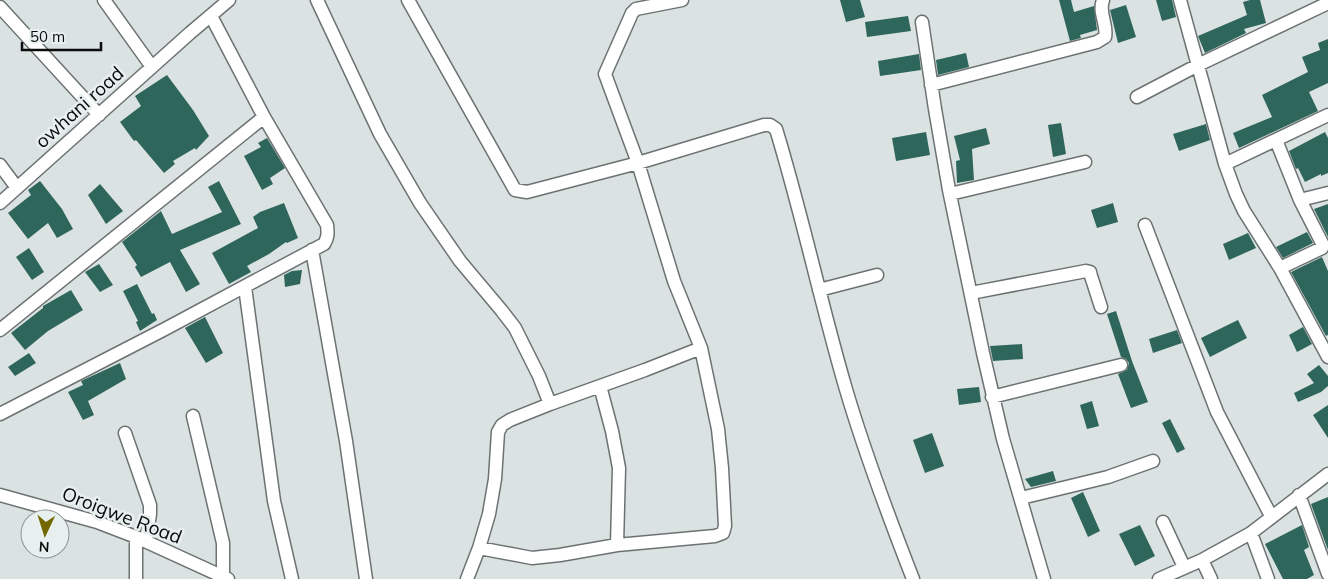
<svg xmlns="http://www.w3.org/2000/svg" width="1328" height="579" font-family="Mulish,sans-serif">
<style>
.building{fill:#2f665b}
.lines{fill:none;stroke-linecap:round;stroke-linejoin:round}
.minor-casing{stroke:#6c7272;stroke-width:15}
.minor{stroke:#fff;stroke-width:12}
.labels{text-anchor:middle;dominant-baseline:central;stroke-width:5;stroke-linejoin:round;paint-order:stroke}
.street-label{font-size:19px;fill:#0a0c0c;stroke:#e8efef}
</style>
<rect width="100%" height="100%" fill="#dbe2e2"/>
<!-- building -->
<path class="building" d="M840 0H860L865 17 846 22Z
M1059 0H1071L1074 12 1094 6 1097 30 1080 35 1081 38 1070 41Z
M1156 0H1172L1176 17 1162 21Z
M1250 0H1260L1266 23 1244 29 1246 33 1205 53 1198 36 1247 15 1243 2Z
M1126 5 1136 37 1118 43 1110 10Z
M908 16 911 31 867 37 865 22Z
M1328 39V83L1309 92 1318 111 1239 148 1233 133 1272 117 1262 95 1308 72 1302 57 1320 50 1318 43Z
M966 53 969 67 938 75 936 60Z
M919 54 921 70 880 76 878 61Z
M167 75 193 110 209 136 196 150 195 148 173 161 175 164 164 173 136 140 134 141 120 122 141 106 135 96Z
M1061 123 1066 154 1053 157 1048 125Z
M1206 124 1210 140 1179 151 1173 134Z
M986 128 990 144 972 149 974 180 957 183 956 161 960 160 954 136Z
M926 132 930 155 896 161 892 138Z
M1325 132 1328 138V173L1321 176V174L1305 182 1298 168 1296 169 1289 151Z
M267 138 285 168 270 178 273 184 262 190 244 156 261 147 258 143Z
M40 181 62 209 73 229 57 238 48 223 28 239 8 213 31 195 28 190Z
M219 181 241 224 180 250 200 284 186 292 170 262 141 277 135 267 137 265 122 242 161 211 172 234 222 212 208 187Z
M100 184 123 211 106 224 88 195Z
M284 203 298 238 287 243 286 242 269 254 247 266 251 272 229 284 212 253 258 228 253 217 260 212Z
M1113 203 1118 222 1097 228 1091 210Z
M1328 204V237L1314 209Z
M1307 232 1313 243 1283 258 1276 247Z
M1248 233 1256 248 1229 260 1223 244Z
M29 248 44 272 32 280 16 257Z
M1322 257 1328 271V335L1326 336 1291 272Z
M99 264 113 285 100 292 85 272Z
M302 270 300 284 285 287 284 275 292 271Z
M137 284 152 314 154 313 157 320 140 331 136 322 138 321 123 291Z
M71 290 83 310 48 331 25 350 11 333 43 308V306Z
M1116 311 1132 361 1148 402 1131 408 1118 374 1127 370 1129 363 1126 359 1121 357 1107 314Z
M205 317 223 353 206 363 185 328Z
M1238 320 1247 338 1210 357 1201 338Z
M1303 327 1312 344 1297 352 1289 335Z
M1177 330 1182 343 1153 353 1149 339Z
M1022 344 1023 359 993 361 990 346Z
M29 353 36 363 15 376 8 367Z
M120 363 126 379 88 401 94 415 83 420 68 392 83 385 81 381Z
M1319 365 1328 376V386L1321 392 1298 402 1294 393 1314 383 1307 374Z
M979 387 981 402 959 405 957 389Z
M1092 401 1099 426 1087 429 1080 405Z
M1328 405V438L1313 415Z
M1170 419 1185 449 1177 453 1162 423Z
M932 433 944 466 925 473 913 440Z
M1053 471 1056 481 1031 487 1025 479Z
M1083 492 1100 531 1088 537 1071 498Z
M1328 497V550L1311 504Z
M1140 525 1155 556 1135 566 1119 534Z
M1302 525 1309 547 1304 550 1314 575 1307 579H1283L1265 544Z"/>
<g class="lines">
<!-- minor casing -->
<g class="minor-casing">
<path id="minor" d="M104 0 152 67
M317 0 380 134 420 203 460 261 502 311 515 328 539 376 550 404
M408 0 515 190 527 192 638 163 764 125H770L776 129C802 214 820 300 845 386 864 451 888 515 913 579
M1180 0 1225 164 1236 194 1244 211 1280 268 1328 357
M0 7 99 115
M922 22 935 109 949 190 983 353 1003 439 1044 579
M931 85 1097 42 1105 37C1108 25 1098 13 1103 0
M1137 97 1198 65 1328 3
M1276 140 1300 200 1323 245 1322 248 1280 268
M1225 164 1328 115
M0 165 17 188
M950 194 1085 162
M1300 200 1328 193
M0 203 190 33 229 0
M1145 225 1217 412 1271 516
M312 250 346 441 366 579
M245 287 274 501 292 579
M819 290 877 275
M971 293 1086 271 1090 272 1091 276 1101 307
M0 330 264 117
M600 386 612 431 619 468 617 545
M992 397 1121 365
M0 414 165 329 324 244C328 238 328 233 327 225L264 117 211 16
M193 416 223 543V576
M125 433 150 505V514L146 541
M0 495 97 522 136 537 228 579
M1299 495 1328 574
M1021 498 1108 477 1153 461
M1163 522 1184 567
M1251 533 1268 579
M479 548 532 558 560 555 617 545 715 536 723 533 725 526 722 468 718 429 701 348 674 281 638 163 605 74 632 13 636 9 682 0
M1202 560 1211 579
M136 579V537
M467 579 479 548 489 514 495 479 498 432 502 425 510 420 550 404 645 370 701 348
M1159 579 1202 560 1251 533 1328 474"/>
</g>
<!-- minor -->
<use href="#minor" class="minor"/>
</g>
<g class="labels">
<!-- street labels -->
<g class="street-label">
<text transform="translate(79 107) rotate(-42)">owhani road</text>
<text transform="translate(122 515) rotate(21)">Oroigwe Road</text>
</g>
</g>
<!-- north arrow -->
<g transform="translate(45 534) rotate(184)"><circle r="24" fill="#e8efef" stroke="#8f9494"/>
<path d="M0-4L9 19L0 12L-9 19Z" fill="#736800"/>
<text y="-8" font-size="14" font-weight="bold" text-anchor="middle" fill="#0a0c0c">N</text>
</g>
<!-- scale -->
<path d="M22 42v8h79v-8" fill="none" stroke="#0a0c0c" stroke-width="2.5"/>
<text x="30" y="42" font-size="15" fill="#0a0c0c" stroke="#e8efef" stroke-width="4" paint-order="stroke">50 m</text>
</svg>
